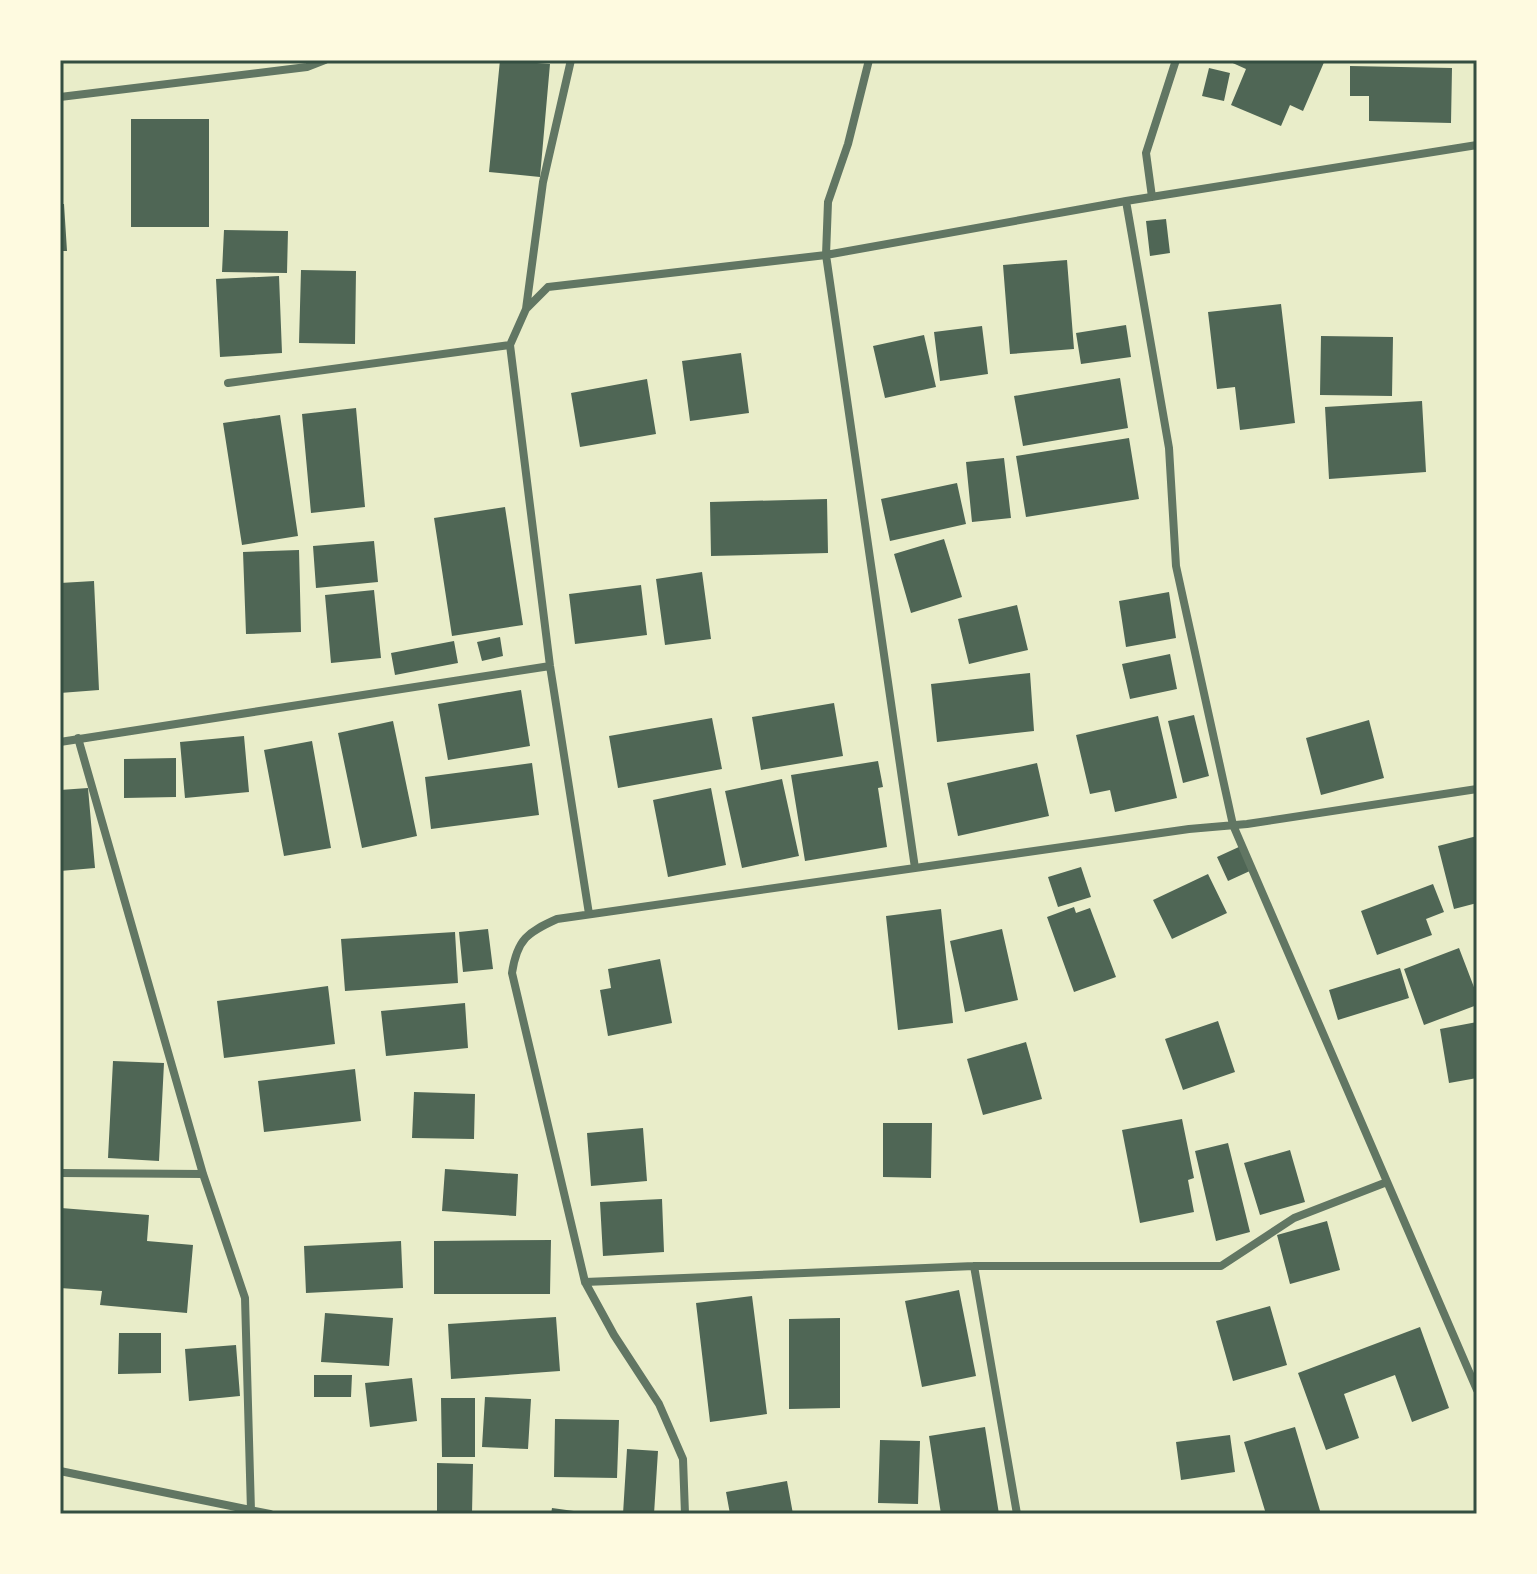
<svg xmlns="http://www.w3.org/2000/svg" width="1537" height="1574" font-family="'Alegreya Sans',sans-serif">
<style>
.building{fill:#4f6655}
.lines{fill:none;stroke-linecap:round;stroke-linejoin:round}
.minor{stroke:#617663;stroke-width:8}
.neatline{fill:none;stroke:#344e41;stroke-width:3}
</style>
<rect width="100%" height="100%" fill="#e9edc9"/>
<!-- building -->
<path class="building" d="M500 60 550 64 540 177 489 172Z
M1226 60H1325L1303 111 1290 105 1281 126 1231 105 1246 69Z
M1350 66 1452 68 1451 123 1369 121V96H1350Z
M1209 68 1230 73 1224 101 1202 96Z
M131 119H209V227H131Z
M60 204H64L67 251H60Z
M1166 219 1170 253 1150 256 1146 221Z
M224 230 288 231 287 273 222 272Z
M1067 260 1074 349 1010 354 1003 265Z
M301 270 356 271 355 344 299 343Z
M279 276 282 353 220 357 216 279Z
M1281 304 1295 423 1240 430 1235 387 1217 389 1208 312Z
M1126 325 1131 357 1081 364 1076 333Z
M982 326 988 374 940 381 934 332Z
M924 335 936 387 885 398 873 346Z
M1321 336 1393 337 1392 396 1320 395Z
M741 353 749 413 690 421 682 361Z
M1120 378 1128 428 1023 446 1014 396Z
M647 379 656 434 580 447 571 393Z
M1422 401 1426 472 1329 479 1325 407Z
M356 408 365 507 311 513 302 414Z
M280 415 298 536 242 545 223 423Z
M1129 438 1139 499 1026 517 1016 456Z
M1004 458 1011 518 972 522 966 462Z
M957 483 966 524 890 541 881 499Z
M827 499 828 553 711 556 710 502Z
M505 507 523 625 452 636 434 518Z
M944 539 962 597 911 613 894 554Z
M374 541 378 582 316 588 313 546Z
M299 550 301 632 246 634 243 552Z
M702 572 711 639 665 645 656 579Z
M94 581 99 690 60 693V583Z
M641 585 647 635 575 644 569 594Z
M374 590 381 658 331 663 325 595Z
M1169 592 1176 638 1126 647 1119 601Z
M1017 605 1028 650 969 664 958 619Z
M500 637 503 656 482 661 477 642Z
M454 641 458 663 395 675 391 653Z
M1170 654 1177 689 1130 699 1122 664Z
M1030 673 1034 731 937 742 931 684Z
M521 690 530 746 448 760 438 704Z
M834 703 843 756 761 770 752 717Z
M1194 715 1209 776 1183 783 1168 721Z
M1158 716 1177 798 1115 812 1110 790 1090 794 1076 735Z
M712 718 722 769 618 788 609 736Z
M1369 720 1384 778 1321 795 1306 738Z
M393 721 417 836 362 848 338 733Z
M244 736 249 792 185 798 180 742Z
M312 741 331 848 284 856 264 750Z
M176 758V797L124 798V759Z
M878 761 883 787 878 788 887 847 805 861 791 775Z
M532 763 539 815 431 829 425 777Z
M1037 763 1049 816 958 836 947 783Z
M782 779 799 856 742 868 725 791Z
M88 788 95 868 60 871V790Z
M711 788 726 865 668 877 653 800Z
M1477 836V903L1454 909 1438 846Z
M1241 846 1252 870 1228 881 1217 857Z
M1081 867 1091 897 1058 907 1048 877Z
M1208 874 1227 913 1172 939 1153 900Z
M1433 884 1444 912 1426 919 1432 935 1377 955 1361 911Z
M1074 907 1076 913 1090 908 1116 977 1074 992 1047 917Z
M941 909 953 1023 898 1030 886 916Z
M488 929 493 969 463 972 459 932Z
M1002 929 1018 1000 965 1012 950 941Z
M455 932 458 983 345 991 341 939Z
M1459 948 1477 995V1005L1424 1025 1404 969Z
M660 959 672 1023 608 1036 600 990 611 988 608 969Z
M1400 968 1409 998 1338 1020 1329 990Z
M328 986 335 1044 224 1058 217 1001Z
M465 1003 468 1048 386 1056 381 1011Z
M1218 1021 1235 1072 1183 1090 1165 1039Z
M1477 1022V1078L1449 1083 1440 1029Z
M1026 1042 1042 1099 983 1115 967 1059Z
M113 1061 164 1063 159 1161 108 1158Z
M355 1069 361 1121 264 1132 258 1081Z
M414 1092 475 1094 474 1139 412 1138Z
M1182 1119 1194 1178 1188 1180 1194 1212 1140 1223 1122 1130Z
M883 1123H932L931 1178 883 1177Z
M643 1128 647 1181 591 1186 587 1133Z
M1228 1143 1250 1232 1216 1241 1195 1151Z
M1290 1150 1305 1202 1260 1215 1244 1163Z
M445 1169 518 1174 516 1216 442 1211Z
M662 1199 664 1252 603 1256 600 1202Z
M61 1208 149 1215 147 1241 193 1245 187 1313 100 1305 102 1291 60 1288Z
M1327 1221 1340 1270 1290 1284 1277 1235Z
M551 1240 550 1294H434V1241Z
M401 1241 403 1288 306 1293 304 1246Z
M959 1290 976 1376 922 1387 905 1301Z
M752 1296 767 1414 710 1422 696 1303Z
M1270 1306 1287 1365 1233 1381 1216 1321Z
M325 1313 393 1318 389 1366 321 1362Z
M556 1317 560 1371 451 1379 448 1324Z
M840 1318V1408L789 1409V1319Z
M1420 1327 1449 1408 1412 1422 1395 1375 1344 1394 1359 1438 1326 1450 1298 1373Z
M119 1333H161V1373L118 1374Z
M236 1345 240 1396 189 1401 185 1349Z
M314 1375H352L351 1397H314Z
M412 1378 417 1421 370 1427 365 1383Z
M485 1397 531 1399 528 1449 482 1447Z
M441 1398H475V1457H442Z
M555 1419 619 1420 617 1478 554 1477Z
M985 1427 999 1514H941L929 1436Z
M1295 1427 1321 1514H1266L1244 1442Z
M1230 1435 1235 1472 1181 1480 1176 1442Z
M880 1440 920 1441 918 1504 878 1503Z
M627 1449 658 1451 654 1514H623Z
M437 1463 473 1464 472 1514H437Z
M787 1481 793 1514H730L726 1492Z
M552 1508 581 1512V1514H551Z"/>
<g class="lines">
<!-- minor -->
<path class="minor" d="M869 60 848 144 828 202 826 255 915 868
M60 97 307 67 325 60
M1152 197 1146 153 1176 60
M1126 201 1169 448 1176 566 1233 825 1477 1390
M526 309 543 182 571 60
M228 383 510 345
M78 738 203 1174 245 1298 251 1511
M60 742 550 666
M589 914 550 666 510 345 526 309 548 287 826 255 1126 201 1477 145
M60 1173 203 1174
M974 1266 1017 1514
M585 1282 974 1266H1221L1294 1218 1387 1182
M60 1471 270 1514
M685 1514 683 1459 659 1404 614 1335 585 1282 512 973C517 939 528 932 557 919L1189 829 1247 824 1477 789"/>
</g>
<!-- border -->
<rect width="1537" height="1574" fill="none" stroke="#fefae0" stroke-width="124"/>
<rect x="62" y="62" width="1413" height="1450" class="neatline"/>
</svg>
